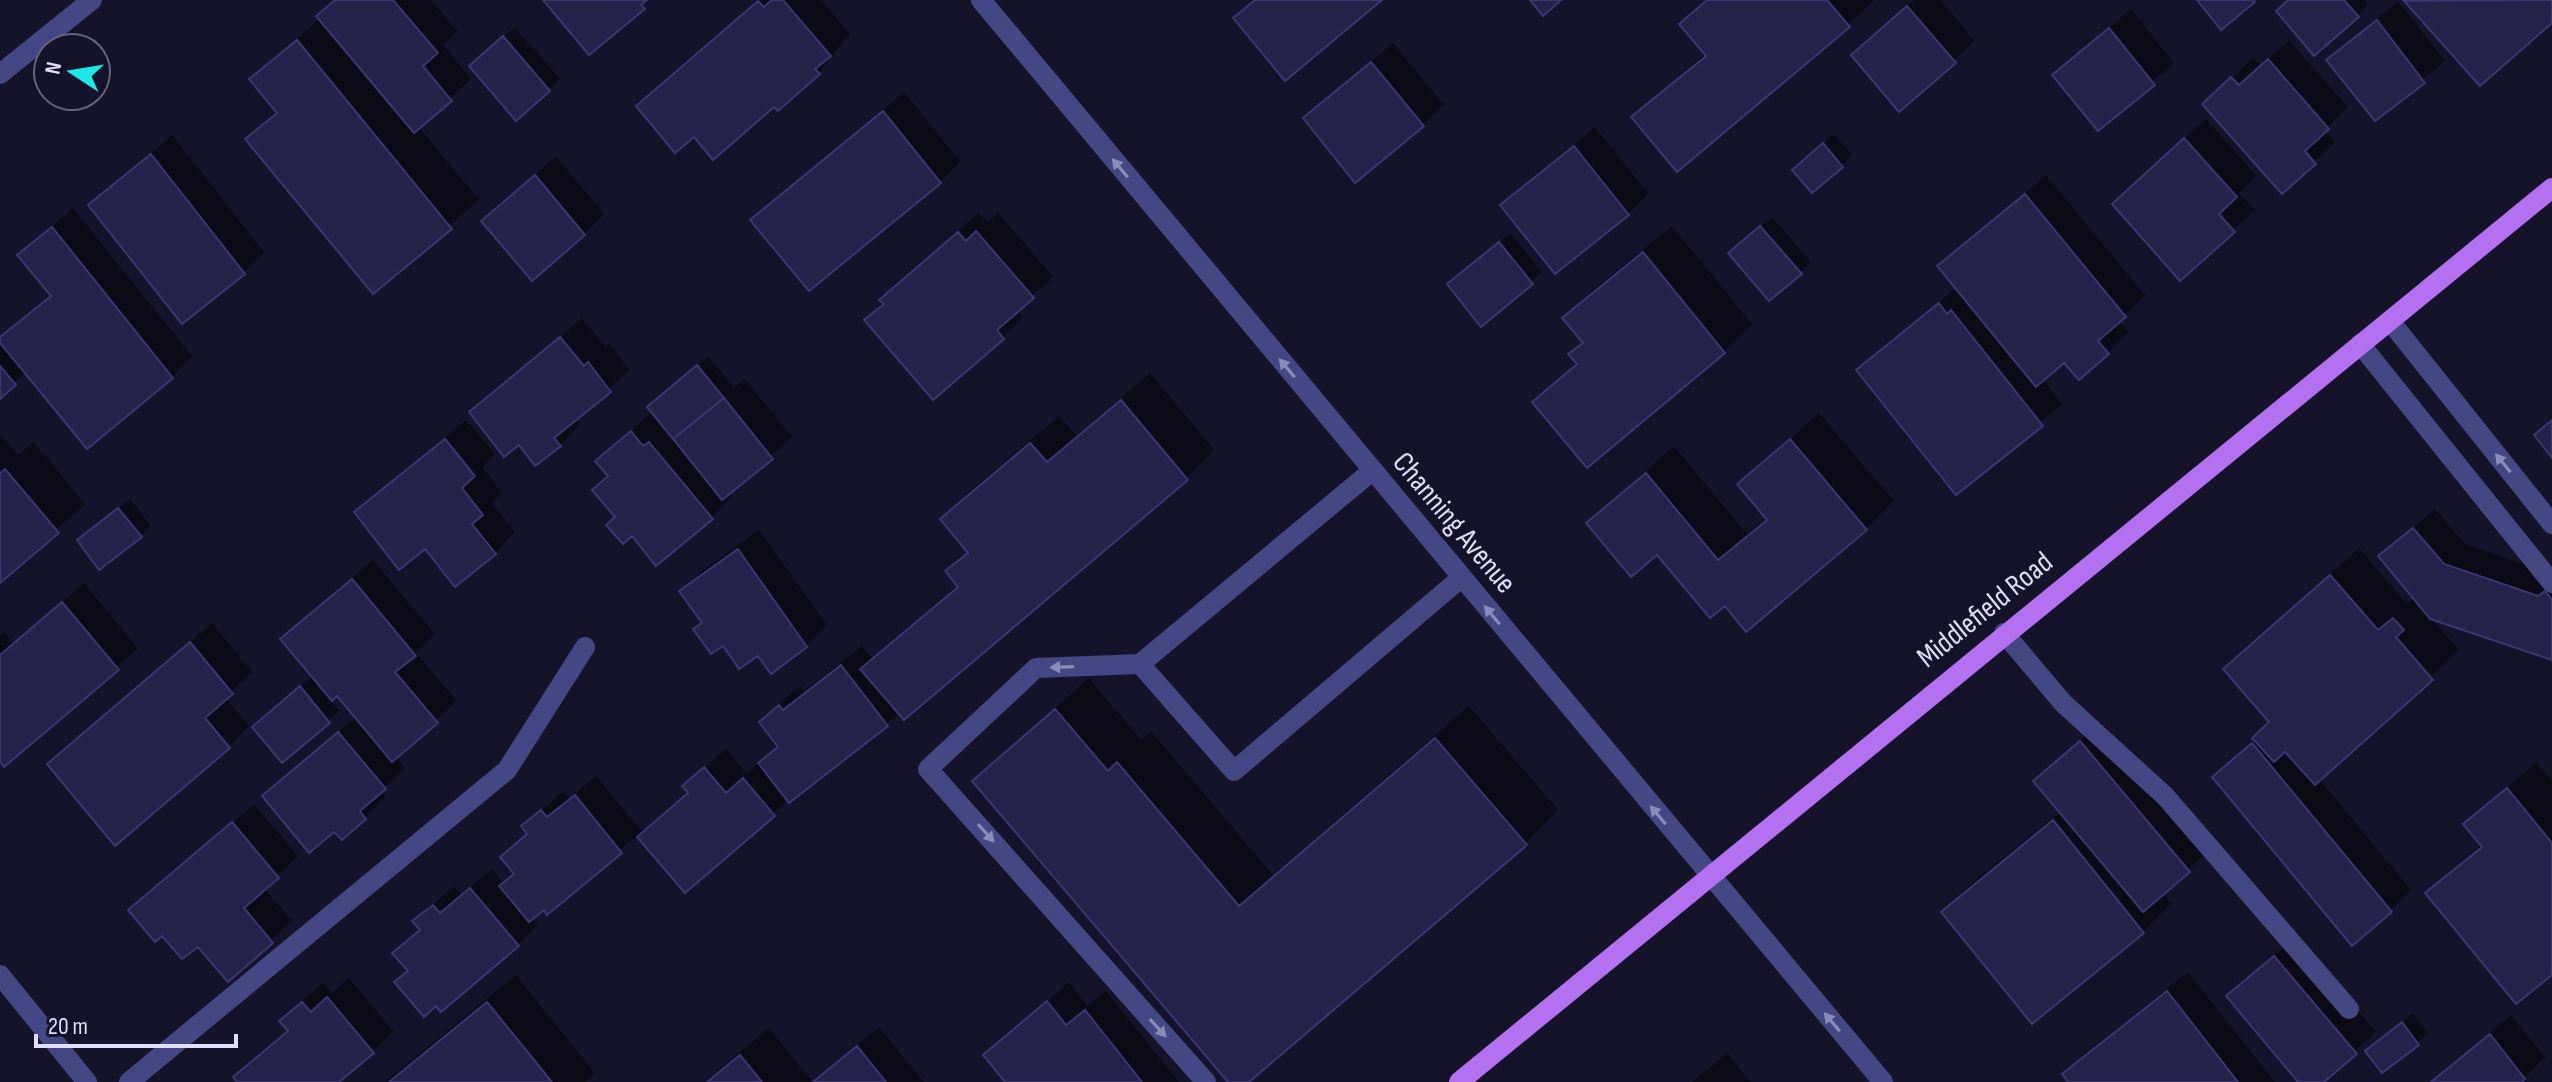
<svg xmlns="http://www.w3.org/2000/svg" width="2552" height="1082" font-family="'Sofia Sans Condensed',sans-serif">
<style>
.shadow{fill:#0007}
.building{fill:#252148;stroke:#3b3672;stroke-width:2}
.lines{fill:none;stroke-linecap:round;stroke-linejoin:round}
.minor{stroke:#434783;stroke-width:20}
.major{stroke:#b370f1;stroke-width:20}
.oneway{fill:#898bb9}
.labels{text-anchor:middle;dominant-baseline:central;stroke-width:8;stroke-linejoin:round;paint-order:stroke}
.street-label{font-size:30px;fill:#dfdefc;stroke:#151329}
</style>
<rect width="100%" height="100%" fill="#151329"/>
<!-- shadow -->
<path class="shadow" d="M334 0H431L457 31 443 45 471 79 419 127 479 200 373 291 248 139 277 110 252 79 320 18Z
M759 0H821L850 34 818 73 774 104 695 134 638 106Z
M1705 0H1874L1848 25 1633 117 1706 53 1681 24Z
M1914 0H1940L1975 41 1900 109 1853 55Z
M2290 0H2364L2368 5 2358 16Z
M2552 0V20L2480 83 2407 1Z
M2398 1 2445 61 2376 119 2329 60Z
M2131 9 2174 63 2098 128 2055 75Z
M515 27 560 79 516 118 482 55Z
M2289 40 2348 107 2325 130 2335 142 2314 162 2225 84 2253 58 2260 66Z
M1393 43 1443 104 1423 125 1306 118Z
M904 92 960 161 940 182 753 220Z
M2206 119 2256 176 2239 193 2255 210 2180 278 2135 184Z
M1595 127 1648 193 1628 214 1503 205Z
M1834 134 1852 155 1841 165 1806 159Z
M172 135 264 252 244 272 91 205Z
M556 156 604 214 584 234 484 221Z
M2046 175 2145 295 2119 321 2128 332 2108 352 2064 361 2043 379 2062 404 1956 492 1859 371 1957 287 1940 266Z
M73 208 192 356 172 377 26 372 0 396V339L51 294 20 255Z
M998 212 1053 277 1017 310 1023 317 1003 337 867 320 902 279 979 213 988 222Z
M1772 217 1811 262 1800 273 1741 243Z
M1672 226 1752 324 1724 352 1534 402 1577 362 1571 354 1584 341 1565 318 1593 290Z
M1510 233 1542 272 1481 324 1460 274Z
M582 318 605 347 609 343 630 370 575 418 580 424 560 445 520 442 471 412Z
M708 356 734 388 745 379 792 437 728 493 732 497 711 518 617 517 610 475 598 461 653 411 660 397Z
M1150 373 1214 450 1186 478 886 724 789 799 685 891 638 835 547 912 544 907 532 917 538 925 518 945 397 982 409 969 395 953 421 928 415 921 454 886 462 894 492 869 504 884 515 873 502 857 528 832 524 826 563 791 569 798 596 776 644 834 690 792 685 786 726 748 747 774 779 745 761 722 782 701 801 686 804 691 862 646 873 659 959 584 948 572 969 551 942 519 970 491 1059 416 1076 436Z
M1819 413 1894 501 1866 529 1725 603 1658 552 1589 523 1674 446 1747 534 1767 517 1740 484Z
M466 420 495 454 482 467 502 493 492 503 515 532 495 553 425 546 356 512Z
M0 434 18 455 34 442 85 504 0 580Z
M130 499 151 526 140 536 79 540Z
M2435 509 2465 544 2552 574V658L2429 616 2459 650 2319 779 2411 890 2390 911 2215 777 2271 721 2226 669 2359 548 2407 604 2415 597 2381 556Z
M759 530 827 625 806 646 759 653 695 630 703 622 682 592 702 571Z
M373 560 435 634 416 653 457 701 396 756 405 768 381 791 385 797 365 818 334 830 264 796 357 716 337 693 330 700 339 711 283 760 265 716 313 676 283 639Z
M84 583 138 648 4 764 0 759V636L4 632 13 643Z
M212 623 252 672 225 697 249 726 229 747 50 764Z
M1089 678 1141 740 1151 731 1273 875 1469 706 1558 810 1526 843 1246 1082H1230L975 781Z
M2101 722 2209 850 2162 893 2171 904 2143 932 1943 912 1971 884 2061 811 2036 781Z
M2536 762 2552 781V972L2428 893 2482 844 2466 824Z
M254 804 298 856 264 888 292 921 228 979 198 944 162 934 131 910Z
M2295 937 2376 1032 2320 1082H2301L2228 996Z
M2188 972 2275 1082H2071L2065 1075 2085 1054Z
M516 975 595 1073 585 1082H385Z
M349 978 393 1031 373 1051 336 1082H240L235 1077 289 1029 282 1021 303 1000 323 983 332 993Z
M1069 982 1087 1006 1106 991 1179 1082H1007L986 1055Z
M2413 1013 2428 1033 2417 1043 2379 1040Z
M2511 1015 2545 1057 2524 1078 2527 1082H2430Z
M879 1027 924 1082H815L830 1067Z
M769 1028 813 1082H704Z
M1727 1053 1751 1082H1692Z"/>
<!-- building -->
<path class="building" d="M335 0H393L438 53 423 66 452 101 414 133 316 16Z
M543 0H647L641 5 645 9 589 55Z
M772 0H783L831 56 815 69 820 74 778 111 774 107 713 160 694 137 675 153 636 106 758 1 764 7Z
M1255 0H1382L1285 81 1233 18Z
M1530 0H1561L1543 16Z
M1707 0H1827L1850 27 1677 172 1631 117 1706 56 1679 24Z
M2197 0H2253L2255 2 2221 30Z
M2288 0H2344L2359 17 2314 56 2276 11Z
M2552 0V23L2480 86 2404 1Z
M1907 6 1956 63 1899 112 1851 55Z
M2377 20 2425 83 2375 121 2326 60Z
M2109 28 2155 85 2098 131 2052 75Z
M503 36 550 91 516 121 469 66Z
M297 40 452 229 373 294 245 139 277 113 249 79Z
M2268 59 2329 129 2305 151 2316 164 2282 194 2202 104 2231 77 2239 85Z
M1371 62 1424 126 1355 183 1303 118Z
M883 111 941 183 809 291 750 220Z
M2184 138 2237 197 2219 214 2235 232 2180 281 2112 204Z
M1823 143 1843 167 1812 193 1792 170Z
M1574 146 1629 215 1555 274 1500 205Z
M151 154 245 274 182 324 88 205Z
M535 175 585 235 532 281 481 221Z
M2025 194 2126 317 2098 341 2109 354 2079 380 2064 363 2036 387 1937 266Z
M1760 226 1802 274 1769 301 1728 253Z
M52 227 173 378 87 449 0 343V337L51 296 17 255Z
M976 231 1034 298 997 330 1004 339 933 400 864 320 884 304 879 300 958 232 966 241Z
M1499 242 1533 284 1481 327 1447 284Z
M1643 252 1725 353 1587 468 1532 402 1577 364 1568 354 1583 343 1562 318Z
M1939 303 1947 314 1951 310 2043 426 1956 495 1856 370Z
M560 337 584 366 588 362 611 392 554 438 561 446 535 466 519 445 504 457 469 412Z
M697 365 724 398 673 439 647 407Z
M0 366 16 385 0 399Z
M724 398 773 459 722 500 673 439Z
M1121 400 1188 480 904 720 860 669 958 587 945 571 968 553 940 519 1030 443 1047 462Z
M2552 420V458L2534 435Z
M631 431 643 446 649 442 713 519 656 566 632 536 623 544 606 525 615 517 592 490 608 476 595 461Z
M445 439 475 476 462 488 483 515 472 524 496 554 455 587 425 549 399 570 354 512Z
M1790 439 1867 530 1746 632 1725 606 1710 618 1657 555 1631 577 1586 523 1646 473 1718 560 1767 520 1737 484Z
M5 469 59 533 0 583V473Z
M118 508 142 537 99 570 77 540Z
M2413 528 2444 564 2538 596 2545 591 2552 600V660L2430 619 2378 556Z
M738 549 807 647 771 674 758 656 739 669 723 646 711 654 693 629 702 623 679 591Z
M2330 575 2378 630 2393 618 2404 630 2396 637 2433 680 2315 785 2285 752 2274 762 2252 738 2269 722 2223 669Z
M352 579 416 656 395 672 438 723 392 762 337 696 332 701 280 639Z
M62 602 119 670 4 767 0 762V655Z
M190 642 233 694 205 718 230 748 115 846 47 764Z
M841 665 888 726 789 803 758 763 778 747 759 722 779 705 783 710Z
M300 686 330 723 282 763 252 727Z
M1055 709 1108 771 1117 762 1239 906 1435 738 1527 845 1249 1082H1228L972 781Z
M338 732 386 789 360 811 366 819 342 840 334 832 309 853 262 796Z
M2080 741 2190 872 2143 912 2033 781Z
M2252 743 2392 912 2352 946 2212 777Z
M704 767 726 793 743 778 775 816 685 893 637 837 688 793 682 786Z
M2507 788 2552 843V975L2516 1004 2425 893 2482 847 2463 824Z
M575 795 622 853 547 915 544 910 529 922 499 886 514 874 500 857 527 834 521 826 541 810 547 817Z
M2053 820 2144 933 2032 1024 1941 912Z
M232 822 279 878 244 908 273 943 228 982 198 947 182 959 162 936 155 942 128 910Z
M470 888 519 946 441 1012 436 1006 424 1017 394 982 408 971 392 953 420 930 412 921 433 905 440 913Z
M2274 956 2357 1054 2324 1082H2298L2226 996Z
M2167 991 2238 1082H2068L2062 1074Z
M327 997 374 1053 339 1082H237L233 1077 288 1031 279 1021 302 1002 311 1012Z
M1047 1001 1066 1025 1085 1010 1142 1082H1005L983 1055Z
M487 1002 552 1082H389Z
M2402 1022 2419 1045 2382 1073 2365 1051Z
M2490 1034 2525 1079 2522 1082H2431Z
M857 1046 886 1082H813Z
M740 1055 762 1082H707Z"/>
<g class="lines">
<!-- minor -->
<path class="minor" d="M981 0 1883 1082
M0 74 92 0
M2390 321 2552 524
M2360 344 2552 583
M2004 633 2063 703 2165 796 2349 1009
M1140 664 1234 771 1461 578
M0 975 87 1082
M129 1082 507 770 585 647
M1206 1082 928 769 1036 668 1140 664 1372 471"/>
<!-- major -->
<path class="major" d="M1459 1082 2552 188"/>
</g>
<!-- one-way arrows -->
<defs><path id="oneway-solid" d="M-6-.8H1V-3.2L6.5 0L1 3.2V.8H-6Z" transform="scale(2)"/></defs>
<g class="oneway">
<use href="#oneway-solid" transform="translate(1120 168) rotate(-130)"/>
<use href="#oneway-solid" transform="translate(1287 368) rotate(-130)"/>
<use href="#oneway-solid" transform="translate(2503 463) rotate(-129)"/>
<use href="#oneway-solid" transform="translate(1492 615) rotate(-130)"/>
<use href="#oneway-solid" transform="translate(1062 667) rotate(178)"/>
<use href="#oneway-solid" transform="translate(1658 815) rotate(-130)"/>
<use href="#oneway-solid" transform="translate(986 833) rotate(48)"/>
<use href="#oneway-solid" transform="translate(1832 1022) rotate(-130)"/>
<use href="#oneway-solid" transform="translate(1158 1028) rotate(48)"/>
</g>
<g class="labels">
<!-- street labels -->
<g class="street-label">
<text transform="translate(1454 523) rotate(50)">Channing Avenue</text>
<text transform="translate(1985 610) rotate(-39)">Middlefield Road</text>
</g>
</g>
<!-- north arrow -->
<g transform="translate(72 72) rotate(282)"><circle r="38" fill="#151329" stroke="#66647d" stroke-width="2"/>
<path d="M0-6L14 30L0 20L-14 30Z" fill="#1de9e8"/>
<text y="-12" font-size="22" font-weight="bold" text-anchor="middle" fill="#dfdefc">N</text>
</g>
<!-- scale -->
<path d="M36 1034v12h200v-12" fill="none" stroke="#dfdefc" stroke-width="4"/>
<text x="48" y="1034" font-size="24" fill="#dfdefc" stroke="#151329" stroke-width="6" paint-order="stroke">20 m</text>
</svg>
